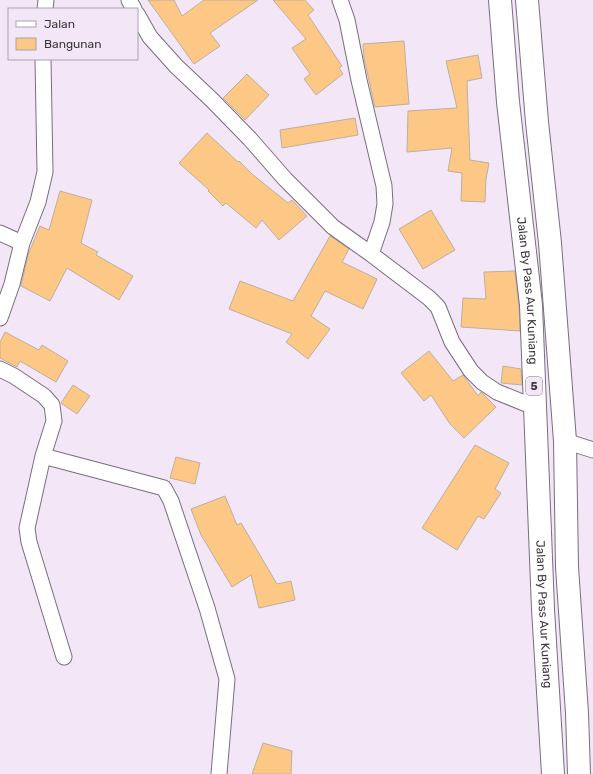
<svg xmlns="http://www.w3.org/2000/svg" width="593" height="774" font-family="Rubik,sans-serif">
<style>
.building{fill:#fdc785;stroke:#bcb0a1}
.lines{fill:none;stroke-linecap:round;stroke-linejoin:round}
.street-casing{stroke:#796e7c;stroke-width:17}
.highway-casing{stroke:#796e7c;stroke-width:24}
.street{stroke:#fff;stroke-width:15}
.highway{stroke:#fff;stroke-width:22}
.labels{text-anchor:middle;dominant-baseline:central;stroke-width:3;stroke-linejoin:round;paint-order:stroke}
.shield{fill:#f3e7f7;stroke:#736c75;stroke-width:1}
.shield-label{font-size:11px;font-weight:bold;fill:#3c373d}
.street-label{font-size:12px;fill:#3c373d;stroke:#f3e7f7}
</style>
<rect width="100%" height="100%" fill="#f3e7f7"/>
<!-- building -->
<path class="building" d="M148 0H174L182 16 204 0H258L210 33 220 46 194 64Z
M273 0H305L314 10 308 15 342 66 339 68 343 74 316 95 304 79 310 74 292 48 306 39Z
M404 41 409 104 375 107 364 58 363 44Z
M478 55 482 78 467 81 470 160 489 163 486 179 485 202 461 201 462 173 448 171 452 148 407 152 408 111 457 108 446 61Z
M247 74 269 95 245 120 223 98Z
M355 118 358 135 282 148 280 130Z
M207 133 238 162 239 161 252 174 288 203 292 200 307 216 279 240 262 220 256 228 226 203 223 206 208 191 209 190 179 163Z
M60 191 92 200 81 243 98 252 96 255 133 276 119 300 67 268 50 301 21 286 28 255 40 226 49 230Z
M431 210 455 250 423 269 399 229Z
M330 236 349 249 342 262 377 279 363 309 325 291 311 316 330 329 308 359 286 342 292 334 229 309 240 281 293 301Z
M515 271 519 306 520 331 461 327 463 298 486 299 484 272Z
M5 332 39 350 42 345 68 361 56 382 20 361 17 367 0 358V342Z
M429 351 453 381 463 375 478 396 481 392 496 407 464 438 450 424 431 395 424 401 401 373Z
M503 366 521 369 522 385 501 383Z
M73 385 90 396 77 414 61 403Z
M475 445 509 463 495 489 501 493 484 519 478 516 457 550 422 528Z
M176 457 200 463 195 484 170 478Z
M225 496 237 525 241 523 277 584 291 581 295 600 259 608 251 575 232 587 201 535 191 509Z
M263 743 292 751 291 774H252Z"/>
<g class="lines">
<!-- street casing -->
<g class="street-casing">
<path id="street" d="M129 0 134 9
M340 0 347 20 359 80 384 186 385 204 382 222 371 254
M45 9 46 0
M137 14 150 37 176 66 212 100 250 139 285 179 333 227 371 254 429 298 438 307 452 342 471 371 482 382 497 392 534 407
M0 233 22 243
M0 318 12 284 22 243 38 202 45 172 43 59
M0 369 14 376 44 396 52 405 54 421 43 456 27 528 29 542 64 657
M565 441 593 450
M43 456 164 488 171 501 207 608 227 679 219 774"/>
</g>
<!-- highway casing -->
<g class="highway-casing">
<g id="highway">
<path id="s1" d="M500 0 508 102 531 305 543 609 553 774"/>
<path d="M527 0 537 122 550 243 565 441 567 567 577 713 579 774"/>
</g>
</g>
<!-- street -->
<use href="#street" class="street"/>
<!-- highway -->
<use href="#highway" class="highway"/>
</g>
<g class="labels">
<!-- shield labels -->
<rect class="shield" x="526" y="377" width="16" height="18" rx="3"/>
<g class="shield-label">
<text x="534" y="386">5</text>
</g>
<!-- street labels -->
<g class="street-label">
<text stroke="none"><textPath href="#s1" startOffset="292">Jalan By Pass Aur Kuniang</textPath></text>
<text stroke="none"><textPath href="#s1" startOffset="616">Jalan By Pass Aur Kuniang</textPath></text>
</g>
</g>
<!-- legend -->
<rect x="8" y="8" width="130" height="52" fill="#f3e7f7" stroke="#aaa1ad"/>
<rect x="16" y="21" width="20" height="6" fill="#ffffff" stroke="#aaa1ad"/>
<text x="44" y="28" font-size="12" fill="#3c373d">Jalan</text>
<rect x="16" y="38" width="20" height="12" fill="#fdc785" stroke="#aaa1ad"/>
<text x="44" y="48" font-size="12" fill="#3c373d">Bangunan</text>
</svg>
